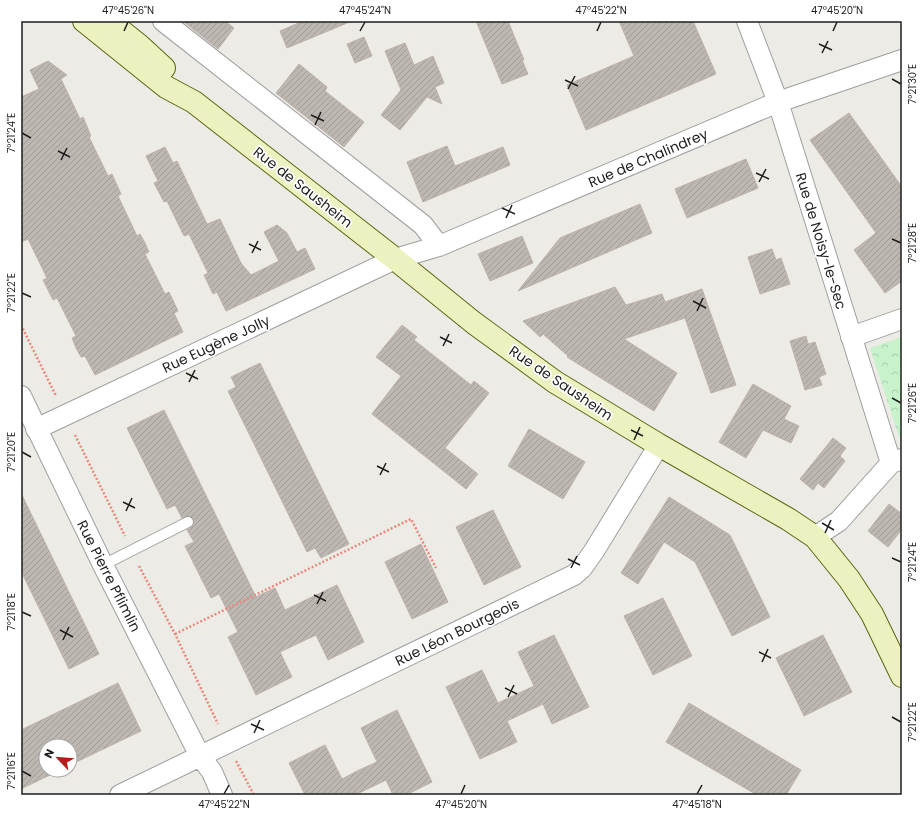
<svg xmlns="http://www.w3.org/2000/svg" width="923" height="816" font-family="Poppins,sans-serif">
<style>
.park{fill:url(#park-crowns)}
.building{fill:url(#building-hatch);stroke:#bdb2a9}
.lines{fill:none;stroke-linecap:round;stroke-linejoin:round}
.service-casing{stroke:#9f9f9f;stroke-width:12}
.minor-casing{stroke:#9f9f9f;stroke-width:22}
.secondary-casing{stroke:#5c6712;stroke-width:24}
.path{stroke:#e8897b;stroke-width:2.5;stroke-dasharray:2 2;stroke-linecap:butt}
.service{stroke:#fff;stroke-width:10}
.minor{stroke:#fff;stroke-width:20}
.secondary{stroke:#edf1bf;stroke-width:22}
.ticks{fill:none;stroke:#1e1e1e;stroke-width:1.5}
.labels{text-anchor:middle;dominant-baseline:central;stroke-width:3.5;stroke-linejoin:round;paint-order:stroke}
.street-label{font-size:14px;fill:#1e1e1e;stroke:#fff}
.neatline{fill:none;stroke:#1e1e1e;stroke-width:1.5}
.ticks-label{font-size:10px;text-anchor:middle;fill:#1e1e1e}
</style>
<defs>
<pattern id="park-crowns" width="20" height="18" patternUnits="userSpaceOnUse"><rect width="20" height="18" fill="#c7f2cb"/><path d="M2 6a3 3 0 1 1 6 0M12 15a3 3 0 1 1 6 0" fill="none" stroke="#aacfae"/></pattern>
<pattern id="building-hatch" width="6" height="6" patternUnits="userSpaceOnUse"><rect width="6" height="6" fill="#bdb7b2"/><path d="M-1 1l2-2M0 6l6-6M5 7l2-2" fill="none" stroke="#a29d99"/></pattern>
</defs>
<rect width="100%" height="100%" fill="#edebe5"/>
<!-- park -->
<path class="park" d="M902 337V443H901L870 348Z"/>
<!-- building -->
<path class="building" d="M183 21H225L234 28 218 49Z
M303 21H352L287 48 280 31Z
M476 21H508L524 60H522L528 74 502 84Z
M619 21H693L716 74 586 130 567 85 634 56Z
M364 37 372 56 355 63 347 44Z
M405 43 414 65 433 56 444 83 435 87 442 104 427 97 400 130 381 115 401 90 385 51Z
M48 61 67 75 61 79 80 119 83 117 91 136 89 137 108 176 112 174 121 194 118 196 137 236 140 234 145 243 149 252 145 254 165 294 169 292 178 311 174 313 183 332 95 375 85 356 81 357 76 348 72 338 76 336 57 298 53 300 43 280 47 278 28 239 21 242V97L39 89 30 70Z
M299 64 327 87 325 91 364 122 344 147 276 93Z
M849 113 902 187V281L885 293 854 250 876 233 810 140Z
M447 146 455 166 503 147 510 165 423 202 407 162Z
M165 147 173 163 177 161 207 224 220 219 241 263 251 275 279 261 264 232 277 225 287 233 297 252 305 248 315 269 226 311 217 292 213 294 204 275 208 273 189 234 184 236 167 201 164 202 154 183 158 181 146 156Z
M746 159 758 188 687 218 675 189Z
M640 204 652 233 518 291 560 238Z
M522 236 533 263 490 281 478 254Z
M772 249 776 260 781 258 790 284 760 294 748 257Z
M615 287 626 305 662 294 665 302 702 289 736 385 711 393 685 318 624 339 677 373 654 411 567 357 568 356 543 334 540 337 523 321Z
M402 325 417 337 414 340 471 385 474 381 489 393 445 448 478 474 466 489 372 414 401 376 376 357Z
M806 336 808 344 815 342 826 374 819 377 822 385 805 390 790 341Z
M260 363 349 544 321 558 315 548 307 552 228 391 236 387 231 377Z
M753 384 791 406 784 419 799 426 791 443 763 430 746 458 719 442Z
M164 410 256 597 275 588 285 610 337 585 364 642 328 660 316 635 299 643 280 652 292 677 256 695 228 637 238 632 219 594 211 598 185 546 194 542 187 530 194 525V519L189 516 182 518 175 505 167 509 127 428Z
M529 429 585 462 563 499 508 466Z
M833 438 846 448 840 456 845 461 824 488 818 483 813 490 800 479Z
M21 493 99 654 69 669 21 571Z
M669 497 730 535 770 617 732 636 695 562 664 542 638 584 621 573Z
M889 504 902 514V529L888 547 868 531Z
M493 510 521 567 484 585 456 527Z
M421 544 448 602 412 619 385 562Z
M663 598 692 656 653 675 624 616Z
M554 635 589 707 552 724 543 704 507 721 517 742 480 759 446 687 482 670 498 703 534 686 518 652Z
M823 635 852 692 804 716 776 658Z
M118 683 141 731 70 765V746H46V770H60L21 789V730Z
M689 703 801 770 786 795H757L666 742Z
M397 710 432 782 406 795H393L386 780 355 795H305L289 763 325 745 342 779 359 770 377 762 361 728Z"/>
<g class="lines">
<!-- service casing -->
<g class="service-casing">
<path id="service" d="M103 565 188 522"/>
</g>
<!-- minor casing -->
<g class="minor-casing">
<path id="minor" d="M163 21 423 225 439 246
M747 21 778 102 891 463
M851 337 902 319
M21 396 103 565 200 756 212 772 222 795
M36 429 395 259 439 246 778 102 902 60
M815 537 839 521 891 463 902 459
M120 795 574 575 582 568 594 551 659 445"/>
</g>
<!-- secondary casing -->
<g class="secondary-casing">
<path id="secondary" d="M84 21 166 87 194 102 395 259 474 323 555 382 659 445 788 519 815 537 849 579 872 614 902 676
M109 21 139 45 164 68"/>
</g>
<!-- path -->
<path class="path" d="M21 325 56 396
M75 435 125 536
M139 566 175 634 218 724
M175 634 411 519 436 568
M236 761 254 795"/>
<!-- service -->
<use href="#service" class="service"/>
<!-- minor -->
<use href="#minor" class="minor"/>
<!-- secondary -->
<use href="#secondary" class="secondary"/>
</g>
<!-- ticks -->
<path class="ticks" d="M124 31 128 22M360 31 365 22M597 31 601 22M833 31 837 22M819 44 832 50M822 53 828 41M892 79 901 84M565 80 578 86M568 89 575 76M311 115 324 121M315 125 321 112M22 133 31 138M58 151 70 157M61 160 67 148M756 173 769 179M759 182 766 169M502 208 515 214M506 218 512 205M892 239 901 243M249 244 261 250M252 253 258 241M22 293 31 297M693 301 706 308M697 311 703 298M440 337 452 343M443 346 449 334M186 373 198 379M189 382 195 370M892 398 901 403M631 430 643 436M634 440 640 427M22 452 31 457M377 466 389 472M380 475 386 463M123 502 135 508M126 511 132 498M822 523 834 530M825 533 831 520M892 558 901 562M568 559 580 565M571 568 577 556M314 595 326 601M317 604 323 592M22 612 31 616M60 630 73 637M63 640 69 627M759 652 771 658M762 662 768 649M505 688 517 694M508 697 514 685M892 717 901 722M251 724 264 730M254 733 260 720M22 771 31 776M224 794 229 785M461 794 465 785M697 794 702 785"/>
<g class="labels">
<!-- street labels -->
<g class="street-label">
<text transform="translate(648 158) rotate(-23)">Rue de Chalindrey</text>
<text transform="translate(303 187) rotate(38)">Rue de Sausheim</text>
<text transform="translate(821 241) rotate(73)">Rue de Noisy-le-Sec</text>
<text transform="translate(216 344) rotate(-25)">Rue Eugène Jolly</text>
<text transform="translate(561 383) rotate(34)">Rue de Sausheim</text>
<text transform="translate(109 576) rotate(63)">Rue Pierre Pflimlin</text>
<text transform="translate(457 632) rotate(-26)">Rue Léon Bourgeois</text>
</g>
</g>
<!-- border -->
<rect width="923" height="816" fill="none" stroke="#ffffff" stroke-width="44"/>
<!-- north arrow -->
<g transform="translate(58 758) rotate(296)"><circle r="19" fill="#ffffff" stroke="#a5a5a5"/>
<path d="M0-3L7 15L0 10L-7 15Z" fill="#b31c19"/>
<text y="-6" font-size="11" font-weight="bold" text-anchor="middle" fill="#1e1e1e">N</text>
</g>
<rect x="22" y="22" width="879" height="772" class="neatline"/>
<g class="ticks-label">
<text x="128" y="14">47°45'26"N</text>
<text x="365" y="14">47°45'24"N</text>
<text x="601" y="14">47°45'22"N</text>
<text x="837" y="14">47°45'20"N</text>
<text transform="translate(912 84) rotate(-90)" y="4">7°21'30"E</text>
<text transform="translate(11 133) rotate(-90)" y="4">7°21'24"E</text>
<text transform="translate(912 243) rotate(-90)" y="4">7°21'28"E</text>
<text transform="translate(11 293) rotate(-90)" y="4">7°21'22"E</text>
<text transform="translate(912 403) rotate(-90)" y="4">7°21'26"E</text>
<text transform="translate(11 452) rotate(-90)" y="4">7°21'20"E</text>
<text transform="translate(912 562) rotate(-90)" y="4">7°21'24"E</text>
<text transform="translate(11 612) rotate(-90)" y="4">7°21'18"E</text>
<text transform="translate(912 722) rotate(-90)" y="4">7°21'22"E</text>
<text transform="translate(11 771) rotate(-90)" y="4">7°21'16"E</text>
<text x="224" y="808">47°45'22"N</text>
<text x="461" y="808">47°45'20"N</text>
<text x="697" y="808">47°45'18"N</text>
</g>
</svg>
